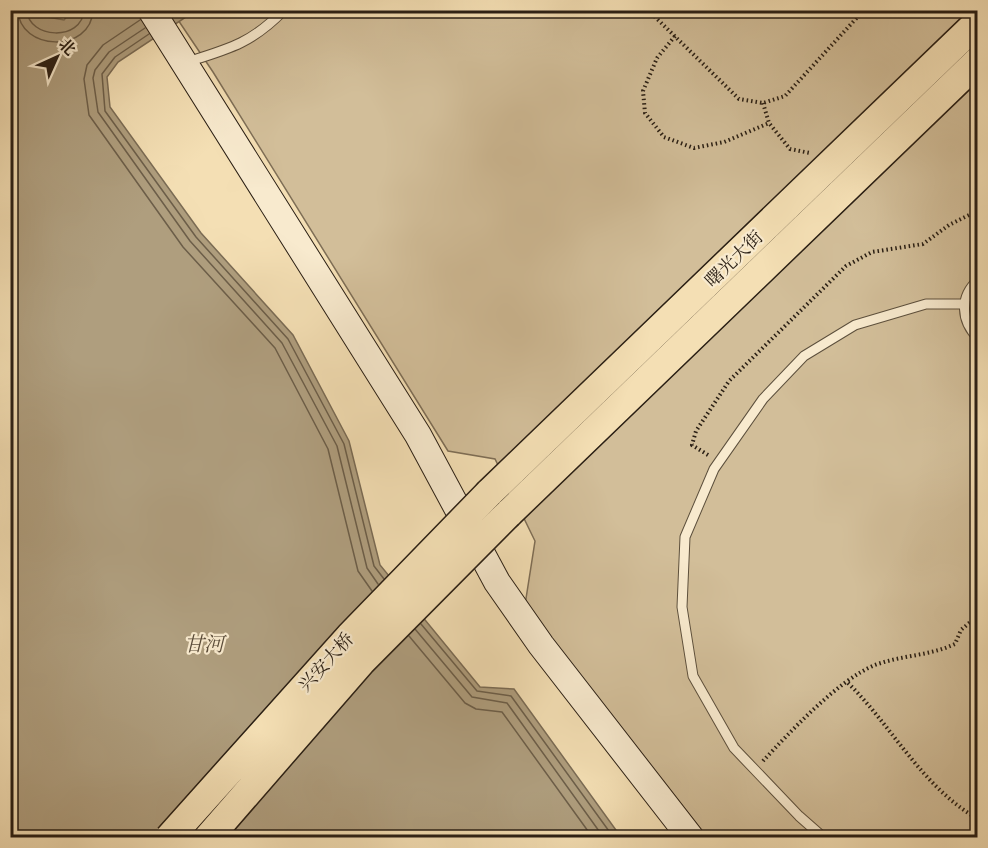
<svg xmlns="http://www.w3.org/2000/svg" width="988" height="848" font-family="Alegreya,'Noto Serif SC',serif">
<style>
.green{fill:#d2be99;stroke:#7e6e56;stroke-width:1.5}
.water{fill:#af9e7e;stroke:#7a6b54;stroke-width:1.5}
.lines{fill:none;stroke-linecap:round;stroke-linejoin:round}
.shore{stroke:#6c5e49;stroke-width:1.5}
.lane-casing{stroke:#5c4f3c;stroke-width:11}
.secondary-casing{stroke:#2a1f14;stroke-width:28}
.primary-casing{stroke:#2a1f14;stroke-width:31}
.path{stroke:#2a1f14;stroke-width:4;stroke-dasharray:1.5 3;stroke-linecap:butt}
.lane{stroke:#f8eace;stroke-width:9}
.secondary{stroke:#f8eace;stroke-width:26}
.primary{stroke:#f4dfb4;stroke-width:28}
.primary-bridge-casing{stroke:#2a1f14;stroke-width:31;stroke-linecap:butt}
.primary-bridge{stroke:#f4dfb4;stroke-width:28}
.labels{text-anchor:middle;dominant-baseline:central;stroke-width:4.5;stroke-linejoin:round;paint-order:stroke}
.street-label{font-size:18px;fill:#2a1f14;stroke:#f8eace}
.water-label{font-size:20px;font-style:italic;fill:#594b39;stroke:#f8eace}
</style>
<rect width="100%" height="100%" fill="#f4dfb4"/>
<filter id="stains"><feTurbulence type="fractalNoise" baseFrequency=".00333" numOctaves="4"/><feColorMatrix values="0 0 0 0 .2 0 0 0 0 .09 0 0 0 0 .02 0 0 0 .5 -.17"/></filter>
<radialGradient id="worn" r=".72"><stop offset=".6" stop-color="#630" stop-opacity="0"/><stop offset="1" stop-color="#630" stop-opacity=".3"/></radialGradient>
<!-- green -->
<path class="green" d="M172 11H977V837H707L525 605 535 541 495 459 448 451 213 72Z"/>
<!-- water -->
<path class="water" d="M10 11H39L42 16 64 20 72 11H195L118 62 107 77 110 107 201 233 293 335 349 441 380 565 480 687 514 689 621 837H11Z"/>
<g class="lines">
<!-- shore -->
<path class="shore" d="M18 10C19 51 91 54 93 10
M27 10C28 39 82 42 84 10
M140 20 103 45 87 65 84 79 89 115 183 247 275 348 328 449 358 571 372 591
M145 28 109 52 95 70 93 78 98 112 190 241 282 343 337 446 367 568 378 584
M149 34 115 57 102 74 105 111 196 237 288 339 344 444 374 566 384 579
M421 624 477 691 511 696 614 838
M415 629 472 697 507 703 604 838
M409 636 465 703 476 709 502 712 593 838"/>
<!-- lane casing -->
<g class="lane-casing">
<path id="lane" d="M187 62C229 49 252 43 284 10
M978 280C959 297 961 321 978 338
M824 838 799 816 734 748 693 676 682 607 685 537 714 469 763 399 804 356 855 325 926 304H964"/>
</g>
<!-- secondary casing -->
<g class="secondary-casing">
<path id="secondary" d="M151 10 418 435 497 582 541 645 691 838"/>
</g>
<!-- primary casing -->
<g class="primary-casing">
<path id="primary" d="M489 493 978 22
M508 514 978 61"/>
</g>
<!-- path -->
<path class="path" d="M648 10 739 99 763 103 785 96 864 10
M852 10 859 16
M675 36 657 58 643 91 645 113 664 137 694 148 724 142 769 123
M763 103 769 123 790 149 810 153
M708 455 692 445 696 431 729 381 846 266 872 252 923 244 949 225 971 214 978 215
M848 683C892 726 922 787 978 819
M763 761C790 732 838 680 875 665 902 655 929 656 955 644L961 630 978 615"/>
<!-- lane -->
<use href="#lane" class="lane"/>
<!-- secondary -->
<use href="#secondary" class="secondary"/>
<!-- primary -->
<use href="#primary" class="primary"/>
<!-- primary-bridge casing -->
<g class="primary-bridge-casing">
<path id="primary-bridge" d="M169 838 350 636 489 493
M208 838 361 662 508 514"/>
</g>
<!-- primary-bridge -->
<use href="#primary-bridge" class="primary-bridge"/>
</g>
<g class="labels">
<!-- street labels -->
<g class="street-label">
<text transform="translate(734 259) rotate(-44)">曙光大街</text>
<text transform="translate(326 662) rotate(-48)">兴安大桥</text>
</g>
<!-- water labels -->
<g class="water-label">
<text x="204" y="644">甘河</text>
</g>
</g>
<!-- margin -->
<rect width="988" height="848" fill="none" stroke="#f4dfb4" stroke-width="36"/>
<rect x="12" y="12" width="964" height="824" fill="none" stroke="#2a1f14" stroke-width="3"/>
<rect x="18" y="18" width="952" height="812" fill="none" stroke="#2a1f14" stroke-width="1.5"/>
<!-- north arrow -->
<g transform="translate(57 57) rotate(45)" stroke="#f8eace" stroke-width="4.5" paint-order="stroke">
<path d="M0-4.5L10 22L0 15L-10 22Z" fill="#2a1f14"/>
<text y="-9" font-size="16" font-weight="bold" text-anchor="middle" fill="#2a1f14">北</text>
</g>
<rect width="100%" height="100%" filter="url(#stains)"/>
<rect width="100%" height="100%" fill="url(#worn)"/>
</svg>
